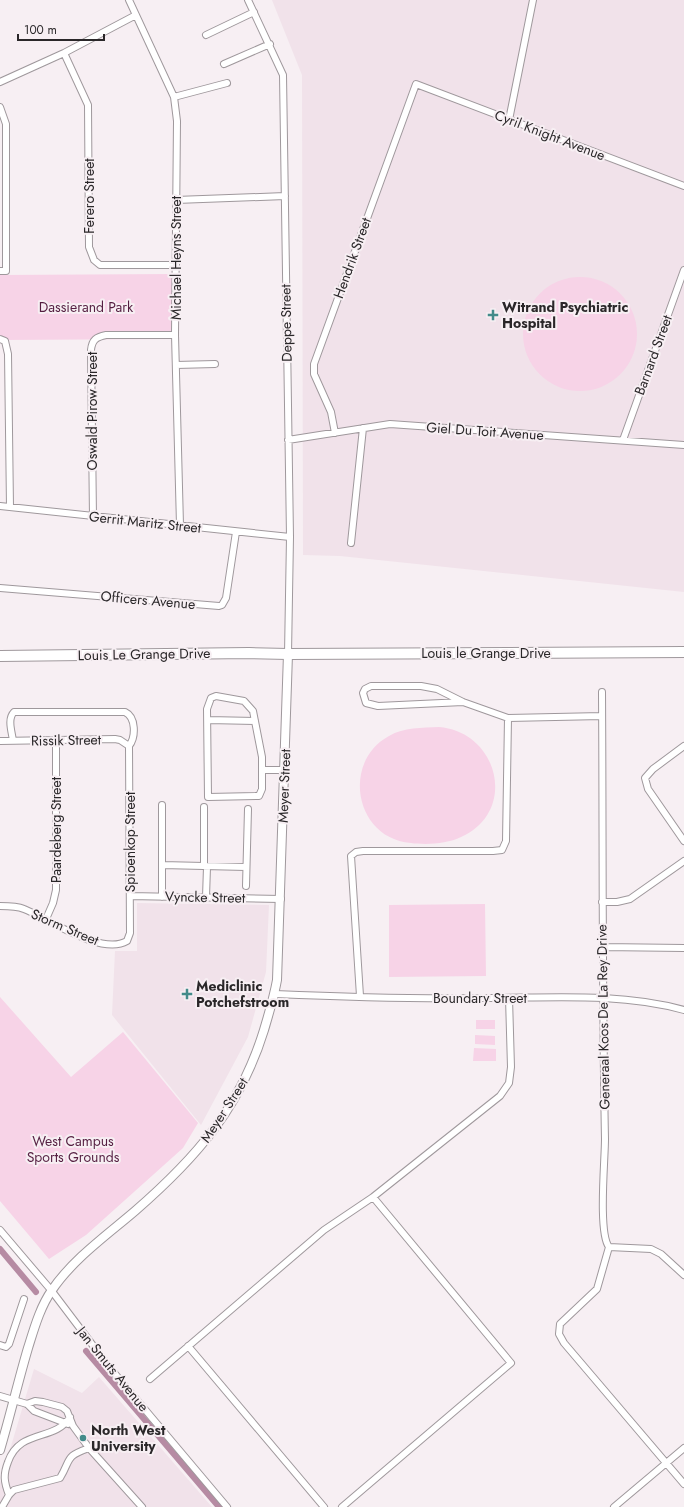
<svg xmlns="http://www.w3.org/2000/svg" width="684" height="1507" font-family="Jost,sans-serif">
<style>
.built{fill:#f1e2ea}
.green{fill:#f7d3e7}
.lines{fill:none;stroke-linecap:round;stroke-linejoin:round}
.canal{stroke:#b68ba3;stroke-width:6}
.minor-casing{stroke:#9f989c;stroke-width:8}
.tertiary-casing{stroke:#9f989c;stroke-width:10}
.primary-casing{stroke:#9f989c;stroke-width:12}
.minor{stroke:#fff;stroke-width:6}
.tertiary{stroke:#fff;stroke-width:8}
.primary{stroke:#fff;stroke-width:10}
.poi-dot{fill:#438b8a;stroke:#f7eff3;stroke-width:1.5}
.labels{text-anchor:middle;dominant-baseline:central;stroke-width:4;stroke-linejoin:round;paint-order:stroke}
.street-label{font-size:14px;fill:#2a2729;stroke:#f7eff3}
.park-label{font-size:14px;fill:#551f42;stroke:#f7eff3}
.poi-label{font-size:14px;font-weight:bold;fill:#2a2729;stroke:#f7eff3;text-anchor:start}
</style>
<rect width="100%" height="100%" fill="#f7eff3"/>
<!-- built -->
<path class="built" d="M272 0H684V592L340 556 303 555 302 75Z
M137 903 269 905 266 972 248 1037 201 1125 112 1015 115 951H137Z
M34 1369 82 1393 99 1377 212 1507H0V1483Z"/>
<!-- green -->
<path class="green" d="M172 274V339L0 340V275Z
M523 334a57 57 0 1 1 114 0a57 57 0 1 1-114 0Z
M439 727C499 732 518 812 461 837 447 844 426 845 411 843 355 839 341 762 389 736 404 727 422 728 439 727Z
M485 904 486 976 389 977V905Z
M0 997 71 1077 123 1032 198 1123 183 1148 86 1235 49 1259 0 1201Z
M476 1020H495V1029H476Z
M475 1035 495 1036V1045L475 1044Z
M474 1048 496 1049V1061H473Z"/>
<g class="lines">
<!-- canal -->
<path class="canal" d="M0 1249 36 1292
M86 1351 219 1507"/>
<!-- minor casing -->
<g class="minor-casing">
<path id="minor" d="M129 0 174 97 177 121 175 335 180 525
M248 0 283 75 290 537 288 654
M206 35 254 12
M64 53 88 105 89 247 94 260 100 265H176
M224 64 270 44
M0 82 64 53 136 15
M174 97 227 83
M0 107 6 124V271H0
M509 120 533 0
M176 200 285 196
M0 339 5 341 8 354 10 507
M176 365 215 364
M335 433 331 412 314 374V364L416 84 684 186
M288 440 390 424 684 445
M623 440 684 270
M0 506 290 537
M93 517 91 350C92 340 96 337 106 335H175
M351 543 363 428
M0 588 219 606 222 605 226 598 236 532
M602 692C603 841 602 990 605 1139 605 1160 598 1233 609 1247L597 1289 560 1324 559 1334 564 1343 684 1484
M463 702 378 706 366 703 363 693 365 689 371 686H421L437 689 463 702 508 718
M208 720 255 721
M0 741 115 739 120 740 129 746
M13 741C12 732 7 719 14 712H125C136 717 136 737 129 746
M684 746 653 769 645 778 648 789 684 841
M262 770V789L259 796 208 797 207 709 211 698 216 696 244 701 253 711 262 757V770H285
M162 805V897
M162 865 246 867
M204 865V807
M246 886 248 809
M130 896 281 899
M206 897 207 867
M602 902H617L630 899 684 861
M0 906C8 906 17 906 24 909 49 919 101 956 127 941L130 933 129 746
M46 919 53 903 56 890V739
M602 947 684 948
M275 994C344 997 413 999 482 998 549 998 619 992 684 1010
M360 996 351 856 356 852 363 851H493L502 850 506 841 508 718 602 716
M0 1230 51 1290 110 1368 227 1507
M609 1247 651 1249 661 1254 684 1275
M0 1345 6 1347 9 1344 24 1299
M188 1346 324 1507
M150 1379 324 1230 373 1197 500 1096 509 1083 511 1067 509 998
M0 1396 27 1404 34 1411 68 1424
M27 1404 35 1401 43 1402 62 1407 67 1411 73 1426 89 1448 142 1507
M9 1495C4 1482 3 1475 8 1462 20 1428 55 1442 70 1417
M2 1507 9 1495 14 1490 60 1478C72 1458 64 1457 89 1448
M342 1507 511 1363 373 1197
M614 1507 684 1448"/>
</g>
<!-- tertiary casing -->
<g class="tertiary-casing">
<path id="tertiary" d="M0 1450C10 1416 18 1382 28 1348 34 1329 40 1307 52 1290 73 1259 107 1235 135 1211 196 1158 240 1108 264 1030 269 1013 274 997 277 980L288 654"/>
</g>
<!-- primary casing -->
<g class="primary-casing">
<path id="primary" d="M0 656 249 653 288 654 684 652"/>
</g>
<!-- minor -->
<use href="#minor" class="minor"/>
<!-- tertiary -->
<use href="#tertiary" class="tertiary"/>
<!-- primary -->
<use href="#primary" class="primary"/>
</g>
<!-- markers -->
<g class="poi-dot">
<path d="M491 309h4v4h4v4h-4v4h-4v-4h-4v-4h4z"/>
<path d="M185 988h4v4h4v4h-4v4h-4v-4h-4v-4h4z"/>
<circle cx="83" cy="1438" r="4"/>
</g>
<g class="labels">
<!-- street labels -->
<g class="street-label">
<text transform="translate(550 135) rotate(21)">Cyril Knight Avenue</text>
<text transform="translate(89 196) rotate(-90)">Ferero Street</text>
<text transform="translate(176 258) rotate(-90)">Michael Heyns Street</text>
<text transform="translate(352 258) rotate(-70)">Hendrik Street</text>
<text transform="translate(286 323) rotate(-91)">Deppe Street</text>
<text transform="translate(653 355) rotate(-70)">Barnard Street</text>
<text transform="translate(92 411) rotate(-90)">Oswald Pirow Street</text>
<text transform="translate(485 431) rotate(4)">Giel Du Toit Avenue</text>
<text transform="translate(145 522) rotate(6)">Gerrit Maritz Street</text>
<text transform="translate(148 600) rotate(5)">Officers Avenue</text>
<text x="486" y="653">Louis le Grange Drive</text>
<text transform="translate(144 654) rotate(-1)">Louis Le Grange Drive</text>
<text transform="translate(66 740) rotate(-1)">Rissik Street</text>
<text transform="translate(284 786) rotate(-88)">Meyer Street</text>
<text transform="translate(56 830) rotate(-90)">Paardeberg Street</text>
<text transform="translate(130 842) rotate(-90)">Spioenkop Street</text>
<text transform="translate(205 897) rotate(1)">Vyncke Street</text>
<text transform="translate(65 927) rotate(23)">Storm Street</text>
<text x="480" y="998">Boundary Street</text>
<text transform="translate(603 1017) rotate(-91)">Generaal Koos De La Rey Drive</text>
<text transform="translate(224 1110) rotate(-57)">Meyer Street</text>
<text transform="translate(113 1369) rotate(51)">Jan Smuts Avenue</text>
</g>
<!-- park labels -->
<g class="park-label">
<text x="86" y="307">Dassierand Park</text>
<text x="73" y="1141">West Campus<tspan x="73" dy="16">Sports Grounds</tspan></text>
</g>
<!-- poi labels -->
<g class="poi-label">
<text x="502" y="307">Witrand Psychiatric<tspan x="502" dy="16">Hospital</tspan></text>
<text x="196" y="986">Mediclinic<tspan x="196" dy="16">Potchefstroom</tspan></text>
<text x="91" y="1430">North West<tspan x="91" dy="16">University</tspan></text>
</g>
</g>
<!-- scale -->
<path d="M18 34v6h86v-6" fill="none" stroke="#2a2729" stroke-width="2"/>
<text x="24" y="34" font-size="12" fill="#2a2729" stroke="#f7eff3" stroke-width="3" paint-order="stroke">100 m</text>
</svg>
